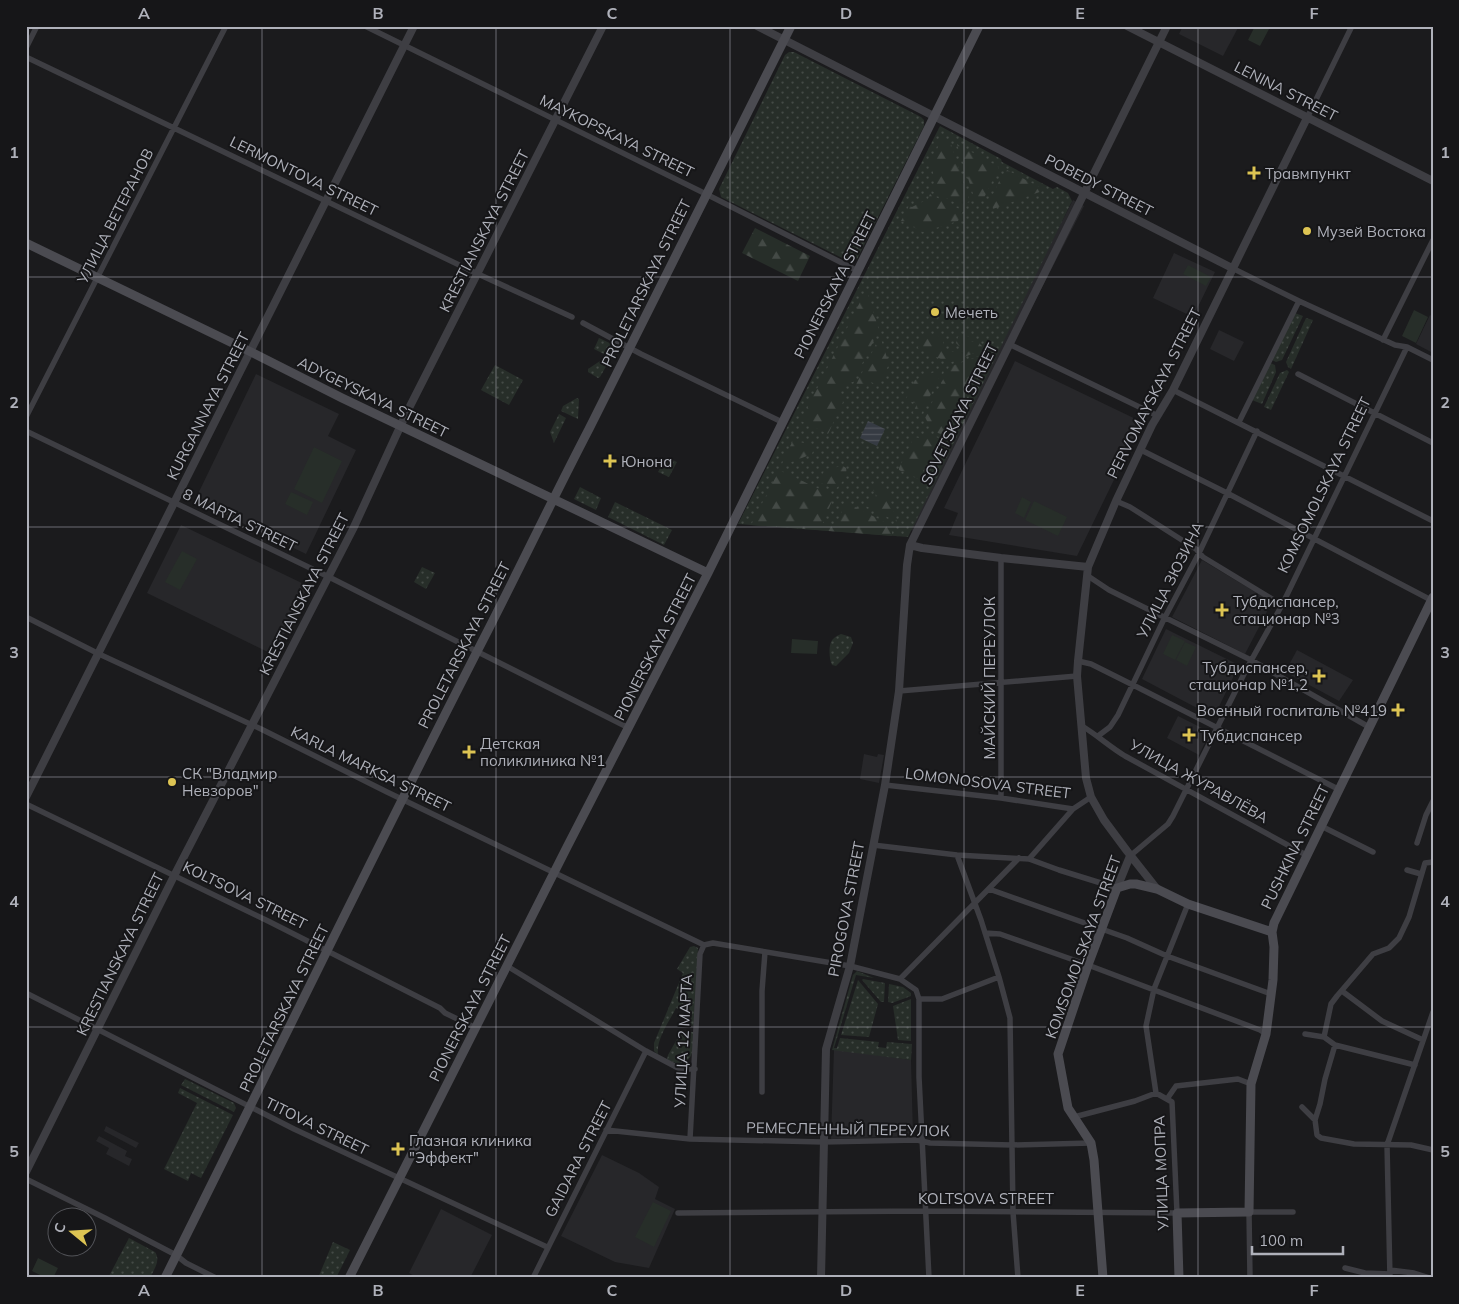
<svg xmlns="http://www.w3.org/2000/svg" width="1459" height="1304" font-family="Mulish,sans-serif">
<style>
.built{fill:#27272a}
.green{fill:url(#green-dots)}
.forest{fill:url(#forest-firs)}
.pitch{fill:#272e29}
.water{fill:url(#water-rules)}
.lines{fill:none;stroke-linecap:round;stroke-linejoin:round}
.minor{stroke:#3e3e43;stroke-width:5.5}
.tertiary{stroke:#3e3e43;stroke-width:8}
.secondary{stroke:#4b4b51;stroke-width:9}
.grid{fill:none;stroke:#afb1ba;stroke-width:1;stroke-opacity:0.55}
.poi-dot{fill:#ddc453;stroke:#161618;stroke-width:2}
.labels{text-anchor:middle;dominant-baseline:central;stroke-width:4;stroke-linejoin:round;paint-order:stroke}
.street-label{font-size:15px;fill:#afb1ba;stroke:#161618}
.poi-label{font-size:15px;fill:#afb1ba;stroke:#161618;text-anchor:start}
.neatline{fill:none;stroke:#afb1ba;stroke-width:2}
.grid-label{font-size:16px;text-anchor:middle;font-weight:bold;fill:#afb1ba}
</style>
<defs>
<pattern id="green-dots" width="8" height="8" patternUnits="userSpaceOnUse" patternTransform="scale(1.25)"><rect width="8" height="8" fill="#272e29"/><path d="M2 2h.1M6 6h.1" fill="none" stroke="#444a46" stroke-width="1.8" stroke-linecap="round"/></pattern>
<pattern id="forest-firs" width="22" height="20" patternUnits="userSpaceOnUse" patternTransform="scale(1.25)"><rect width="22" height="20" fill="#272e29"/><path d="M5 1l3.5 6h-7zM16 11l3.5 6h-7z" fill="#444a46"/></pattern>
<pattern id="water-rules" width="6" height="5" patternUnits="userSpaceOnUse" patternTransform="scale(1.25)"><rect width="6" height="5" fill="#363b43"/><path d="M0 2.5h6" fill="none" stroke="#51555c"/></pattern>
</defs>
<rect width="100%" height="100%" fill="#1b1b1d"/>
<!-- built -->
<path class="built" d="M1183 26H1239L1223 56 1179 34Z
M1073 200 1084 206 916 532 903 527Z
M1174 253 1215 272 1193 317 1153 298Z
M1430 315 1433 317V353L1416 344Z
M1219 330 1244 342 1234 361 1210 349Z
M1015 361 1142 422 1077 556 949 535 958 513 944 508Z
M256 374 339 414 328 436 356 450 306 554 195 500Z
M181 525 308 586 274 655 147 593Z
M1202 560 1272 602 1245 654 1172 617Z
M1166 629 1239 665 1214 717 1142 679Z
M1297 650 1353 680 1339 701 1285 672Z
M1178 716 1210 732 1199 755 1167 738Z
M864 754 877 757 878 754 884 755 879 783 860 779Z
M834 1049 911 1060 913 1136 831 1139Z
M106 1126 139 1143 136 1148 104 1131Z
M99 1136 127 1151 125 1156 132 1159 129 1166 106 1154 109 1148 96 1141Z
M602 1155 639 1173 659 1187 655 1199 675 1209 649 1268 615 1262 561 1236Z
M441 1209 492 1235 470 1278H418L409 1273Z"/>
<!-- green -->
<path class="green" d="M789 52H794L921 117 924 120V126L857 259 852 263 721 197 719 189 785 55Z
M940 126 1001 159 1002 162 1053 189 1057 187 1068 193 1072 201 908 537 738 524Z
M1295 313 1303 316 1282 360 1276 362 1272 360Z
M1306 318 1313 320 1291 369 1288 367 1286 362Z
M599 338 616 346 604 354 594 349Z
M609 355 612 356 600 377 598 378 588 372V369Z
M1270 363 1275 365 1276 372 1262 404 1252 400Z
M495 365 523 380 509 405 481 390Z
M1287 370 1289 372 1271 410 1264 407 1280 373Z
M577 398 579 399 578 419 561 411 563 406Z
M559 414 566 418 554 443 550 432Z
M666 457 677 462 669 477 658 472Z
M580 487 601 498 596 510 574 499Z
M615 502 672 530 664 545 608 517Z
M422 567 435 573 426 589 414 582Z
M841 634 851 637 853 643 849 653 836 666 832 665C829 659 828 644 833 639 836 636 839 635 841 634Z
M694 946 698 948 694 1026 689 1025V1015L676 1008C669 1022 656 1039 658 1055L654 1051V1043L683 973 677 969 690 947Z
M857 971 874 978 856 975 834 1048H837L840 1038 879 1042 878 1047 886 1048 887 1042 912 1044 911 1060 832 1050 853 975Z
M863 979 885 983 884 1002H881L862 980Z
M858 980 878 1004 869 1037 841 1035Z
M889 984 903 987 911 993V996L892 1003 888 1002Z
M911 999V1041L898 1040 893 1006Z
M681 1032H694C693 1046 696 1060 679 1064L667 1060 668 1055Z
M185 1079 234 1103 236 1108 234 1112 181 1085Z
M180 1088 233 1115 201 1178 191 1173 188 1181 164 1169 197 1103 178 1093Z
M129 1238 155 1252C161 1261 154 1269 150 1278H108Z
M333 1242 350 1250 336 1278H318Z"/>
<!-- forest -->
<path class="forest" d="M943 137 950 141 970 202 967 203 964 207 932 191 935 184 932 167 929 165Z
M957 144 999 167 983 200 980 199 975 200Z
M1007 170 1045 190 993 209 992 205 989 203 1002 175 1004 176Z
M930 194 963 211 958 221 923 232 901 221 909 206 912 207 928 199Z
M755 228 810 256 798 281 742 253Z
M868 294 879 330 853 382C844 383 841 386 839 394L843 402 828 434 801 421 863 296Z
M934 334 944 339 942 349 954 352 964 351 956 343 958 337 963 334 969 337 970 342 977 341 982 346V350L949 363 918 348 923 336H929Z
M880 336 889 364 879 386 869 381 865 390 856 385Z
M990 352 947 437 929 429V425L925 417 949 367Z
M944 368 920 416 913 413 917 404 906 399 915 380Z
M927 433 945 441 924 482 899 470V468L914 437 919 438Z
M793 440 811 445 814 448 812 454 781 466Z
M843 466 846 468C848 478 841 483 835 490L817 481 826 469Z
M779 470 834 496 823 523 836 525 846 502 892 526V536L751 525Z
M877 482 886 487 897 522 866 506 870 499 875 501 876 493 873 490Z"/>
<!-- pitch -->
<path class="pitch" d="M1255 26H1264L1269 29 1260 46 1248 40Z
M1188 265 1211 277 1206 286 1183 274Z
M1414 310 1428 317 1416 343 1402 336Z
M314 447 342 461 322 503 294 489Z
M291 492 313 502 307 515 285 504Z
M1022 497 1031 502 1024 518 1015 513Z
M1034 501 1067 517 1058 536 1025 520Z
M182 551 197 559 180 590 165 582Z
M1172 635 1185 641 1175 660 1163 654Z
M792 639 818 641 817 654 791 653Z
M1185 642 1196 647 1187 666 1176 660Z
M653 1202 671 1211 654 1247 635 1237Z
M38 1258 58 1268 53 1278H46L32 1271Z"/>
<!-- water -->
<path class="water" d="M868 421 885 429 877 446 860 438Z"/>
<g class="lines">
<!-- minor -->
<path class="minor" d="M365 26 706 194 858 271
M26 48 37 26
M26 57 478 274 572 317
M1307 118 1352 26
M1232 268 1299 301 1395 345 1407 347 1433 360
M583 323 641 354 782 422
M1383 340 1433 240
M1009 344 1158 416
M1298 374 1433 443
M1173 390 1433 521
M26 417 226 26
M1239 422 1299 301
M26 431 329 577 629 728
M1141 450 1227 493 1431 600
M1116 501 1130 507 1196 549 1203 557 1282 605
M1001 558V798
M1088 576 1109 590 1251 660 1369 727
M26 617 99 654 261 729 387 792 704 945
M1078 661 1091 664 1137 687 1338 789
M899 691 1077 676
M1082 726C1097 735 1110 747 1125 756L1306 855
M1098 736 1110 727 1118 715 1164 619 1199 553 1257 431
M885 785 1001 798 1073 809 1091 797
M26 804 268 921 440 1008 445 1013 476 1028
M1321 826 1373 852
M1417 843 1426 815 1433 801
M873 845 957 855 1029 859 1059 870 1117 888
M957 855 981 920 999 977 1010 1018 1013 1212 1018 1278
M1130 856 1168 824 1173 816 1247 668 1282 605 1407 347
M1029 859 1073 809
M1407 870 1421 874
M989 889 1127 938 1167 956 1271 994
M985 933 1000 934 1088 965 1260 1030 1266 1034
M704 945 713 943 850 966 900 979 916 990 919 999V1077L929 1278
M507 966 646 1051 680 1069H695
M900 979 1019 858
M1342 991 1382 1021 1423 1040
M26 993 294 1129 547 1247
M919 999H942L999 977
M1305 1034 1324 1037 1335 1045 1415 1065
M1324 1037 1331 1004 1337 996 1373 954 1389 948 1399 938 1409 917 1425 863 1433 862
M1335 1045 1325 1079 1320 1104 1315 1120 1317 1135 1321 1138 1354 1144 1411 1145 1433 1150
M762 1092V991L765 952
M1167 1099 1176 1086 1238 1079 1251 1084
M1302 1107 1315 1120
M1074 1117 1135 1101 1156 1093
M606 1130 690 1139 823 1142 917 1140 930 1143 1012 1145 1091 1143
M690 1139 700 954 704 945
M26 1179 105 1218 176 1255 186 1263 216 1278
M678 1213 926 1211 1177 1213 1172 1102 1156 1093 1146 1026 1154 989 1188 904
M1345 1268 1365 1273 1390 1274
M1390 1270 1414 1273 1430 1278
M533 1278 646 1051
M1250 1278 1249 1212H1293
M1390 1278 1387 1145 1433 1012"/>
<!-- tertiary -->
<path class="tertiary" d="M757 26 1232 268
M1127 26 1433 181
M910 545 922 548 1001 558 1088 567
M26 797 414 26
M1117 888 1130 856
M1157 889 1127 851 1104 820 1091 797 1086 778 1077 676 1078 661 1088 567 1116 501 1152 425 1173 390 1307 118
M26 1172 174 876 353 529 406 414 603 26
M821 1278 826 1049 850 966 885 785 899 691 907 565 910 545 1167 26"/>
<!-- secondary -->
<path class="secondary" d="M26 243 251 352 342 398 708 573
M165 1278C272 1064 375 850 484 638 520 568 553 498 589 429L791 26
M349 1278 567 847 708 573 979 26
M1103 1278 1094 1160 1091 1143 1068 1108 1058 1054 1088 965 1117 888 1130 884H1136L1157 889 1188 904 1272 932
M1179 1278 1177 1213 1249 1212 1251 1084 1266 1034 1273 980 1274 947 1272 932 1274 923 1433 597"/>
</g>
<!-- grid -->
<path class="grid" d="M262 26V1278M496 26V1278M730 26V1278M964 26V1278M1198 26V1278M26 277H1433M26 527H1433M26 777H1433M26 1027H1433"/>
<!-- markers -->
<g class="poi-dot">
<path d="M1251.5 165.5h5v5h5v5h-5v5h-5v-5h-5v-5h5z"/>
<circle cx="1307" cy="231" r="5"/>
<circle cx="935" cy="312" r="5"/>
<path d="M607.5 453.5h5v5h5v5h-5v5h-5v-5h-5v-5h5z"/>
<path d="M1219.5 602.5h5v5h5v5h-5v5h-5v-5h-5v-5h5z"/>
<path d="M1316.5 668.5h5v5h5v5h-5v5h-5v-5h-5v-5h5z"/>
<path d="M1395.5 702.5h5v5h5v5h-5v5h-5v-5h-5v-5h5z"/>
<path d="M1186.5 727.5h5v5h5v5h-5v5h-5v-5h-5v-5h5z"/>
<path d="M466.5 744.5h5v5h5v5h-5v5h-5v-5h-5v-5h5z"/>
<circle cx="172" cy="782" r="5"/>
<path d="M395.5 1141.5h5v5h5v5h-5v5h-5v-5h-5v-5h5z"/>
</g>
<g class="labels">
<!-- street labels -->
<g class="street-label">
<text transform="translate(1286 91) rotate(27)">LENINA STREET</text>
<text transform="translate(617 136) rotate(26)">MAYKOPSKAYA STREET</text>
<text transform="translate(304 176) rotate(26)">LERMONTOVA STREET</text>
<text transform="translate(1099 185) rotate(27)">POBEDY STREET</text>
<text transform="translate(115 216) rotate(-63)">УЛИЦА ВЕТЕРАНОВ</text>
<text transform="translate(484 231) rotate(-63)">KRESTIANSKAYA STREET</text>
<text transform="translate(646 283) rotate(-64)">PROLETARSKAYA STREET</text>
<text transform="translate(835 285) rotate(-63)">PIONERSKAYA STREET</text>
<text transform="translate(1154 393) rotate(-63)">PERVOMAYSKAYA STREET</text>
<text transform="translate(373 397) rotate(26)">ADYGEYSKAYA STREET</text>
<text transform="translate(208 406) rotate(-63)">KURGANNAYA STREET</text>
<text transform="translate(959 414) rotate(-64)">SOVETSKAYA STREET</text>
<text transform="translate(1324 485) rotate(-64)">KOMSOMOLSKAYA STREET</text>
<text transform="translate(240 520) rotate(26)">8 MARTA STREET</text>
<text transform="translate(1170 580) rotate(-63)">УЛИЦА ЗЮЗИНА</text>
<text transform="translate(304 594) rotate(-63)">KRESTIANSKAYA STREET</text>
<text transform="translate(464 645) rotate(-63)">PROLETARSKAYA STREET</text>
<text transform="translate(655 647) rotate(-63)">PIONERSKAYA STREET</text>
<text transform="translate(989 678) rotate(-90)">МАЙСКИЙ ПЕРЕУЛОК</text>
<text transform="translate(371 769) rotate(26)">KARLA MARKSA STREET</text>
<text transform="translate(1199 781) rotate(29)">УЛИЦА ЖУРАВЛЁВА</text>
<text transform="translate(988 783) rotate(7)">LOMONOSOVA STREET</text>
<text transform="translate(1295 847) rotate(-64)">PUSHKINA STREET</text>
<text transform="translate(245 895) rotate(26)">KOLTSOVA STREET</text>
<text transform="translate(846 909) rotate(-79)">PIROGOVA STREET</text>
<text transform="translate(1083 947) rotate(-70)">KOMSOMOLSKAYA STREET</text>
<text transform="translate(120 954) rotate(-64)">KRESTIANSKAYA STREET</text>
<text transform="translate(284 1008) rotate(-64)">PROLETARSKAYA STREET</text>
<text transform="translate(470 1008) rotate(-63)">PIONERSKAYA STREET</text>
<text transform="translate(683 1041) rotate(-87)">УЛИЦА 12 МАРТА</text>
<text transform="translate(317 1126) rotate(26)">TITOVA STREET</text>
<text transform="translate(848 1129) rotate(1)">РЕМЕСЛЕННЫЙ ПЕРЕУЛОК</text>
<text transform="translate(578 1159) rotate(-63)">GAIDARA STREET</text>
<text transform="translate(1161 1173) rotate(-92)">УЛИЦА МОПРА</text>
<text x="986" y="1198">KOLTSOVA STREET</text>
</g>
<!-- poi labels -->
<g class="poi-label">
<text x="1265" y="173">Травмпункт</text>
<text x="1317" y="231">Музей Востока</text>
<text x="945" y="312">Мечеть</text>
<text x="621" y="461">Юнона</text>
<text x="1233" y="601">Тубдиспансер,<tspan x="1233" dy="17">стационар №3</tspan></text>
<text x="1308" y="667" text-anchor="end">Тубдиспансер,<tspan x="1308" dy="17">стационар №1,2</tspan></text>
<text x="1387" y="710" text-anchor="end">Военный госпиталь №419</text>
<text x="1200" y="735">Тубдиспансер</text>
<text x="480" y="743">Детская<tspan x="480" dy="17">поликлиника №1</tspan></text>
<text x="182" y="773">СК "Владмир<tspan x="182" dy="17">Невзоров"</tspan></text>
<text x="409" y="1140">Глазная клиника<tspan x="409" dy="17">"Эффект"</tspan></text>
</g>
</g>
<!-- border -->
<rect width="1459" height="1304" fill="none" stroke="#161618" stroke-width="55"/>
<!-- north arrow -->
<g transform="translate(72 1232) rotate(288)"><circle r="24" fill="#161618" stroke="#535459"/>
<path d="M0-4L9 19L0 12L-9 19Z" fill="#ddc453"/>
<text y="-8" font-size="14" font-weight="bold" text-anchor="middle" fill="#afb1ba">С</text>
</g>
<!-- scale -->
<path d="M1252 1246v8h91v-8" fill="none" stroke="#afb1ba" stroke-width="2.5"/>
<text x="1259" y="1246" font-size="15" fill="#afb1ba" stroke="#161618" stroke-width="4" paint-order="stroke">100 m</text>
<rect x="28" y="28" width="1404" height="1248" class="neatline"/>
<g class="grid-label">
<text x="144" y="19">A</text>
<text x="378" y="19">B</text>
<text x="612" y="19">C</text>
<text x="846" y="19">D</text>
<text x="1080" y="19">E</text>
<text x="1314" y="19">F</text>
<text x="14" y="158">1</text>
<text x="1445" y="158">1</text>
<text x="14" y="408">2</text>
<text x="1445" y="408">2</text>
<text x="14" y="658">3</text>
<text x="1445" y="658">3</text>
<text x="14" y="907">4</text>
<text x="1445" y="907">4</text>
<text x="14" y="1157">5</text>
<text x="1445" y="1157">5</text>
<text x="144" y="1296">A</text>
<text x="378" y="1296">B</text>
<text x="612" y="1296">C</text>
<text x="846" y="1296">D</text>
<text x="1080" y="1296">E</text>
<text x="1314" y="1296">F</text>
</g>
</svg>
